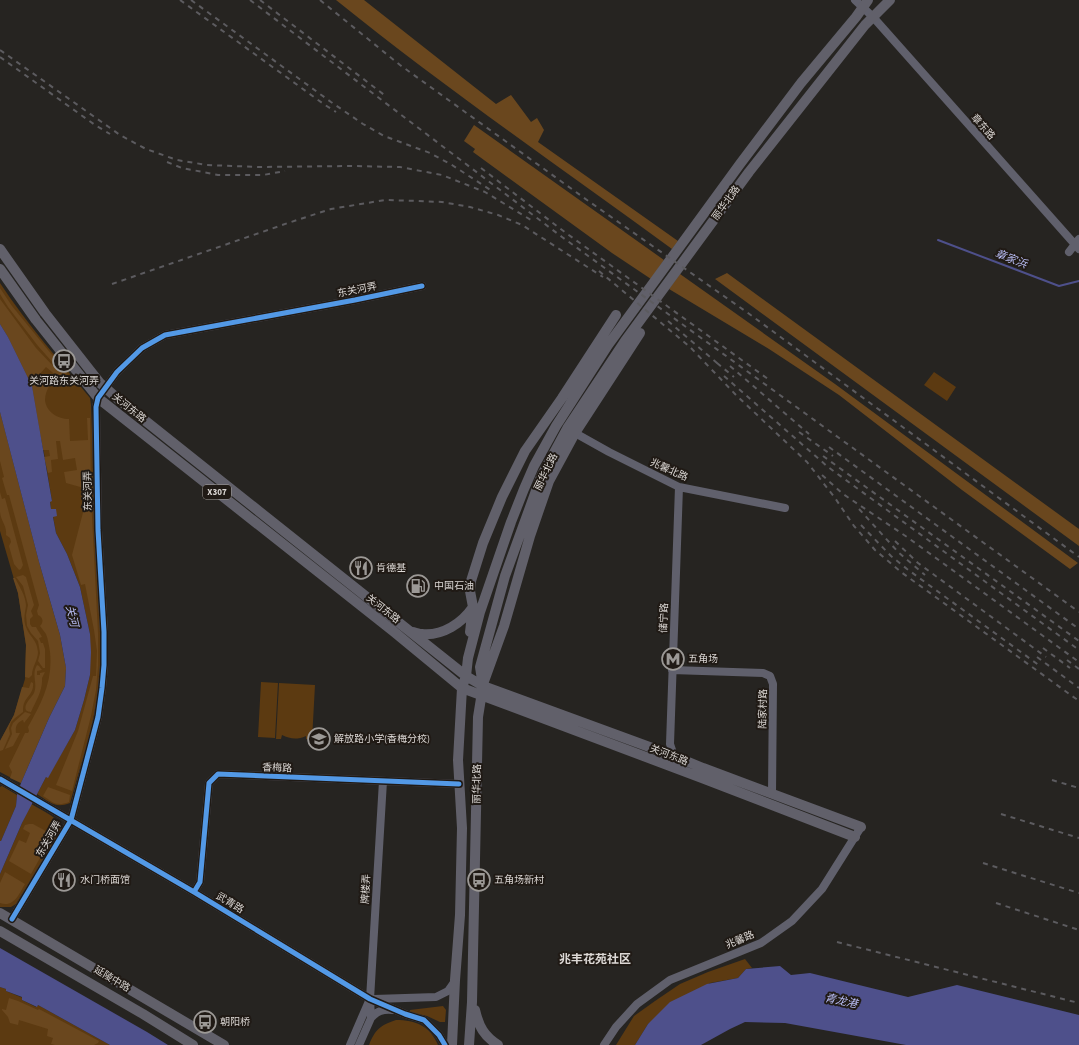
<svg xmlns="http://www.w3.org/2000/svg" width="1079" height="1045" font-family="'Source Sans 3','Noto Sans SC',sans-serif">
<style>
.green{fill:#5c3a11}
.forest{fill:#6a471e}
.water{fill:#4e508b}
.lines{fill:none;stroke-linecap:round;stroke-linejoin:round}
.stream{stroke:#4e508b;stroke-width:2}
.minor{stroke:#60606c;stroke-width:8}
.major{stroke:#61606a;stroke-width:10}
.rail{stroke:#5c5b5f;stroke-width:2;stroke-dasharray:5 5;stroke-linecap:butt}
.cycleway-casing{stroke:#201a15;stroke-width:8}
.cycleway{stroke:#5399e6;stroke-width:5}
.labels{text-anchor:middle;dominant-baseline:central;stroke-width:4;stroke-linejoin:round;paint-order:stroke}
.shield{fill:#201a15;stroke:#a49f9b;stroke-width:1}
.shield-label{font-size:9px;font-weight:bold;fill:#dcd8d5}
.street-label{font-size:10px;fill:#dcd8d5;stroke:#201a15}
.poi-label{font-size:10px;fill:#dcd8d5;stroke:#201a15;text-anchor:start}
.water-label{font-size:11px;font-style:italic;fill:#b8bdf5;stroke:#201a15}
.quarter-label{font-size:12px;font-weight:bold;fill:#dcd8d5;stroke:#201a15}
</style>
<rect width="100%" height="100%" fill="#262421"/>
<!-- green -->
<path class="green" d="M0 283C27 324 59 360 90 398L91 405C93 452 93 500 95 547 98 594 104 643 98 690 94 725 82 761 72 796L70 803C55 809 50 802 37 794L46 777H48L75 730 84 700 90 675V634L80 587 67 554 56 533 53 516H57L51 509 50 501H52L42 441 8 337 0 324Z
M934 372 956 387 947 401 924 385Z
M0 412 66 668 21 783 0 772V741L14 715 25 679 26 645 18 593 0 531Z
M261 682 278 683 275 738 258 737Z
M279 683 315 685 312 740 306 739V736C297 740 290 739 282 735L281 739H276Z
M2 786 17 795 16 806 1 841H0V787Z
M31 804C38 808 61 819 61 827 61 829 60 831 59 833L16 904 11 907H0V874L22 823Z
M745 959 752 968 746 969 738 978 710 983 648 1024 635 1045H616L634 1016 655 1001 680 984 708 972Z
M0 987 6 989V991L23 998 22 1000 36 1007 38 1005 110 1045H0Z
M443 1006 446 1010 445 1022H440L427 1016 410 1012V1010Z
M396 1020C416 1020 430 1026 438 1045H369C375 1030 380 1025 396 1020Z"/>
<!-- forest -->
<path class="forest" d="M336 0H364L496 104 511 95 531 122 537 118 544 130 538 142 678 241 672 249C560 167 445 88 336 0Z
M474 125 664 260 651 279 612 253 473 152 475 149 464 141Z
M727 273 1079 529V546L715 279Z
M680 274 835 384 1078 563 1070 569 962 490 839 395 769 349 669 289Z
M0 288 12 306 57 361 54 364 38 346 8 307 0 294Z
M0 299 36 348 55 368 60 365 67 373 63 377 59 378 46 367 39 375 50 385C47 389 45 395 45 400 46 412 58 419 69 419L70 441 88 440 87 418H90L91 490 66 483 64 472 77 470 75 458 63 460 60 441H56L58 459 51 460 52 472 48 473 44 457 50 456 49 450H43L32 386 8 337 0 324Z
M0 412 39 562 60 635 66 668 65 686 49 718 21 783 10 778 12 772 9 766 25 733H28L29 731 28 727C42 702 53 681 50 652 49 646 48 639 46 634 44 631 42 629 40 626 44 622 43 617 38 615L37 611 39 605 9 495H7L2 478 4 477 0 461Z
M0 492 2 499 5 498 23 565 21 569 19 570 14 564 9 546 11 542 10 538 6 535C7 525 1 522 0 512 0 506 0 499 0 492Z
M87 497 91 498 98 633V666L96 690 91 716 72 791 56 785 78 731 93 676H96L97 651 94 630 85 584 81 585 72 555Z
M23 575 26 577 34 605 31 611 33 616 30 619V624L32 627H36C38 631 40 633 42 637L39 638 41 643H43L45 649V668H43L38 661 40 653 38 641 31 633 27 626 26 615 28 605 23 586 16 577Z
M13 578H15C19 586 26 596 26 606 25 613 23 620 26 627 30 638 37 639 38 652 38 660 32 667 32 675L29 678 25 677 26 645 18 593Z
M37 665 39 666 42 670 37 671V675H40V673L45 672 42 678C43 690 36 701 31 712 30 712 26 711 26 710 23 705 32 697 34 693 38 683 31 675 37 665Z
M31 682 33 683C34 691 29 695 25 701 23 705 23 708 23 712L15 718 11 722 9 728 10 734 3 750 0 751V741L14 715 22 687 29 688Z
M25 712 31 714 24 723 23 720C17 722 15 727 16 733H20L13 746 5 749 12 734 11 728 13 723Z
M48 787 70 795 69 802C56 807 53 802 43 796Z
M29 824H33L53 835 31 874 9 861 19 840 26 843 30 833 23 829 25 825Z
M5 872 25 884C19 894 14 908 0 903V883Z
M9 998 18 1001 38 1010 39 1009 99 1041 98 1043 94 1045H55L51 1044 53 1038 47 1036 48 1029 19 1020 18 1025 10 1023 8 1017 2 1010V1009L6 1010Z"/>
<!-- water -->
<path class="water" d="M0 324 8 337 32 386 52 501 50 502 51 509H56L57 516 53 517 56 533 67 554 80 587 90 634 91 652 90 675 84 700 75 730 48 778 46 777 22 823 0 874V841H1L16 806 17 795 21 783 49 718 65 686 66 668 60 635 39 562 0 412Z
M0 948 147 1032 168 1045H110L38 1005 37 1007 22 1000V997L6 991V989L0 987Z
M780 966 791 975 810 973 908 997 957 985 1079 1015V1045H906L785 1023 745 1022 730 1029 701 1045H635L648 1024 670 1002 707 984 738 978 746 969Z"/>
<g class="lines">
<!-- stream -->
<path class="stream" d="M938 240 1059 286 1079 281"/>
<!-- minor -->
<path class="minor" d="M855 0 873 17 1079 249
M1069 252 1079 239
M575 433 609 452 679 487 785 508
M679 487 670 744 674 756 683 771
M672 670 763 673 770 676 773 684 772 794
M0 779 194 892 370 999 405 1014 424 1020 439 1035 445 1045
M194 892 200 882 209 783 218 774 459 784
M12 919 71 820 98 717 102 688 104 665V632L98 530 96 407 98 398 117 372 142 348 165 335 355 300 422 286
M374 999 436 997 448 991 455 981
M371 1018C377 1011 383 1009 393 1010
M350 1045 369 1001
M359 1045 371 1018 370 999 383 781
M604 1045 616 1027 637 1004 670 980 761 943 792 921 822 889 861 827"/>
<!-- major -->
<path class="major" d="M0 249 45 313 100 383 118 399 466 676 483 686 674 756 703 768 861 827
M0 269 36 320 98 398 393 631 462 688 702 778 855 837
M413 632C416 633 419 634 422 634 443 636 462 623 473 607
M470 632 473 607 470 591 471 581 483 543 502 497 525 451 562 398 616 315
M483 684 504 626 530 536 549 481 575 433 640 333
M0 913 224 1045
M0 931 143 1014 193 1045
M475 1010C479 1027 484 1036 498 1045
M452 1045 455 980 460 915 462 828 458 760 462 688 466 676 468 658 480 612 511 522 524 489 534 466 556 426 608 345 740 164 801 83 856 17 868 0
M469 1045 472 1002 478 717 483 686 480 667 505 576 541 477 568 427 625 341 749 172 865 25 890 0"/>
<!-- rail -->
<path class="rail" d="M180 0 325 105 336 112
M191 0 331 102 363 124 384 136 430 153 452 165 492 191
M250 0 562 237 1079 612
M260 0 387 97
M320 0 400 65 587 200 748 313 1079 557
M0 50 120 135 146 149 177 160 207 165 260 167 351 166 400 167 442 175 485 192 531 220
M0 57 95 125 110 134
M167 162 182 168 218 175H263L285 171
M481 168 566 233 768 379
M599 271 690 347 736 395 807 462 835 498 854 526 875 550 901 572 1079 701
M112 284 288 223 331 209 385 200 418 201 442 202 470 207 498 215 522 225 603 277
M668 321 717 363 720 367
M717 363 734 377
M730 366 809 434
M724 376 828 467 1079 650
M799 432 833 456
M829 447 1079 629
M823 456 1079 641
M822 475 843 494 907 537 1079 662
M859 509 899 553 925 575
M861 525 891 556 907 569 1040 666
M895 541 918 563 1046 657
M1043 648 1070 668
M1037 657 1079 688
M1067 660 1079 669
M1052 780 1079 788
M1001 814 1079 838
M983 863 1079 893
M996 903 1079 930
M837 942 1079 1003"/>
<!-- cycleway casing -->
<g class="cycleway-casing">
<path id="cycleway" d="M0 779 194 892 370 999 405 1014 424 1020 439 1035 445 1045
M194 892 200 882 209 783 218 774 459 784
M12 919 71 820 98 717 102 688 104 665V632L98 530 96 407 98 398 117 372 142 348 165 335 355 300 422 286"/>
</g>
<!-- cycleway -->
<use href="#cycleway" class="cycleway"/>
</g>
<!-- icons -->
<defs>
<g id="bus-ring" transform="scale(1.15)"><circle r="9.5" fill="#201a15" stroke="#9c9996" stroke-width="1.5"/><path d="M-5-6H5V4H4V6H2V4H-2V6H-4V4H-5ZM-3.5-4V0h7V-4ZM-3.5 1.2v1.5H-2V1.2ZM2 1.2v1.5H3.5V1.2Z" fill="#9c9996"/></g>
<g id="restaurant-ring" transform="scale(1.15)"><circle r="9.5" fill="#201a15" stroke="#9c9996" stroke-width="1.5"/><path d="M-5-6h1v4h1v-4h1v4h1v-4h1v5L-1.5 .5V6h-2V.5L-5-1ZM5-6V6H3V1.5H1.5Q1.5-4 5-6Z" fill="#9c9996"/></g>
<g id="fuel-ring" transform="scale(1.15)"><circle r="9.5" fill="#201a15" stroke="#9c9996" stroke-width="1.5"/><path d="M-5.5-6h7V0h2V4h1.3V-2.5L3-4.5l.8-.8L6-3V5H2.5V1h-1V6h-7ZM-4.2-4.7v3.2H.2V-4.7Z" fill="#9c9996"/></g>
<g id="metro-ring" transform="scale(1.15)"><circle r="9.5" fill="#201a15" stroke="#9c9996" stroke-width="1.5"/><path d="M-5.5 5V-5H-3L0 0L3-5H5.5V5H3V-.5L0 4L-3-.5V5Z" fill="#9c9996"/></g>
<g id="school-ring" transform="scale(1.15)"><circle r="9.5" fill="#201a15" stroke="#9c9996" stroke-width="1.5"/><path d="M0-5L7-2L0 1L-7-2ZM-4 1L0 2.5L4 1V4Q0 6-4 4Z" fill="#9c9996"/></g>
</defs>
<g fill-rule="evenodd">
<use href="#bus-ring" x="64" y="361"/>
<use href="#restaurant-ring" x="361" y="568"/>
<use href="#fuel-ring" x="418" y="586"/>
<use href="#metro-ring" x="673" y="659"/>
<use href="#school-ring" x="319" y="739"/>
<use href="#restaurant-ring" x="64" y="880"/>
<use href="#bus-ring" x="479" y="880"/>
<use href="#bus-ring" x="205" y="1022"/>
</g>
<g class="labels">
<!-- shield labels -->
<rect class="shield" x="203" y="485" width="28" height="14" rx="3"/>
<g class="shield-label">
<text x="217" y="492">X307</text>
</g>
<!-- street labels -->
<g class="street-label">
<text transform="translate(983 127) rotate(48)">章东路</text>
<text transform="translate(726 203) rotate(-54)">丽华北路</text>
<text transform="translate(357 290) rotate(-11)">东关河弄</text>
<text transform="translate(129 408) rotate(39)">关河东路</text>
<text transform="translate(669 470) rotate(24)">兆馨北路</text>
<text transform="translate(546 472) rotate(-64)">丽华北路</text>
<text transform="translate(88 491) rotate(-91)">东关河弄</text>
<text transform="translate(383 609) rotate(38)">关河东路</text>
<text transform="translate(664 618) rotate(-88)">储宁路</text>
<text transform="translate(763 709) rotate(-89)">陆家村路</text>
<text transform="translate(669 755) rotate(21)">关河东路</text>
<text transform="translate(277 768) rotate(2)">香梅路</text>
<text transform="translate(477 784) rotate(-89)">丽华北路</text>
<text transform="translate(49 839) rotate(-60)">东关河弄</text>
<text transform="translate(366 889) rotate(-87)">牌楼弄</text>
<text transform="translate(230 903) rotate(31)">武青路</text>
<text transform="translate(740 940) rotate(-23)">兆馨路</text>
<text transform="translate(112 979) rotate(31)">延陵中路</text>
</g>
<!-- poi labels -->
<g class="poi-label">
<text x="64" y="381" text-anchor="middle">关河路东关河弄</text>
<text x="376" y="568">肯德基</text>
<text x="434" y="586">中国石油</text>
<text x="688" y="659">五角场</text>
<text x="334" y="739">解放路小学(香梅分校)</text>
<text x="80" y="880">水门桥面馆</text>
<text x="494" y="880">五角场新村</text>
<text x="220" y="1022">朝阳桥</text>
</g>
<!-- water labels -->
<g class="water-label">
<text transform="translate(1011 259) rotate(21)">章家浜</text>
<text transform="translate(72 616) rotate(76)">关河</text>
<text transform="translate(841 1001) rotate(12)">青龙港</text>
</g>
<!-- quarter labels -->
<g class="quarter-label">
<text x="595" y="959">兆丰花苑社区</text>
</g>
</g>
</svg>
